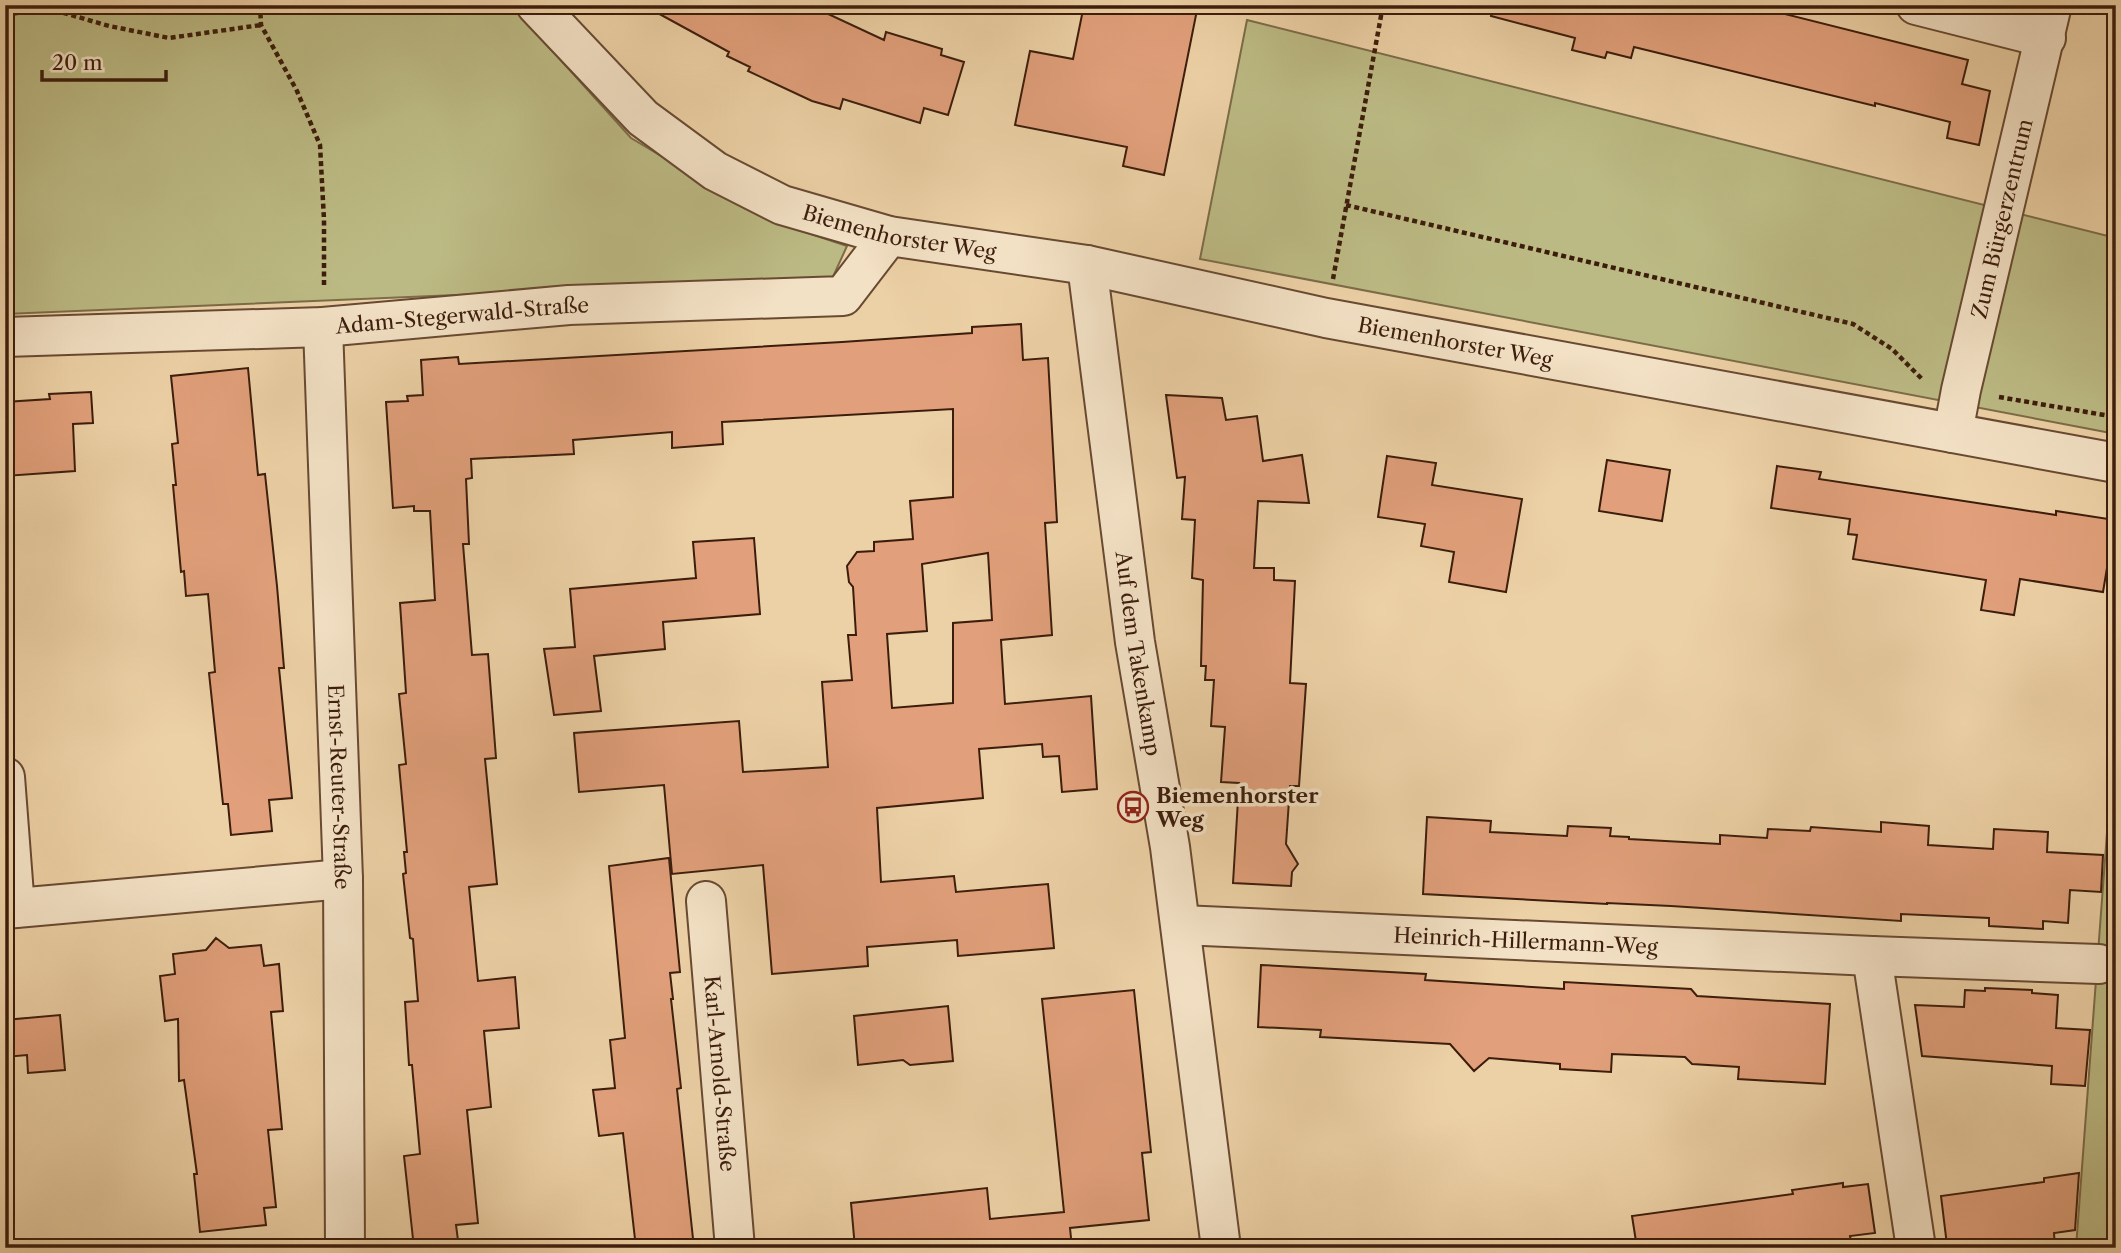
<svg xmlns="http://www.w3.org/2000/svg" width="2121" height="1253" font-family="'Libre Caslon Text',serif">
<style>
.green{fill:#bcba84;stroke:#7c6c48;stroke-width:2}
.building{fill:#e1a07b;stroke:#3c1d0c;stroke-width:2;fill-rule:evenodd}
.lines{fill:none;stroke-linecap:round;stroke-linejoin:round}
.minor-casing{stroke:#684a32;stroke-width:42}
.path{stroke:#3c1d0c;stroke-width:4.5;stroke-dasharray:5 3.5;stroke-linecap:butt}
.minor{stroke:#f3e1c5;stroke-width:38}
.labels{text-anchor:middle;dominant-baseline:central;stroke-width:7;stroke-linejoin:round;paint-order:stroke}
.street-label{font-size:21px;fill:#3c1d0c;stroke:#f3e1c5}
.poi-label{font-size:21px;font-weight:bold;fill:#3c1d0c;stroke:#f3e1c5;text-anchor:start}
</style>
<rect width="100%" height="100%" fill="#edd1a6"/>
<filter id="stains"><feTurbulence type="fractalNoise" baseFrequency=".00286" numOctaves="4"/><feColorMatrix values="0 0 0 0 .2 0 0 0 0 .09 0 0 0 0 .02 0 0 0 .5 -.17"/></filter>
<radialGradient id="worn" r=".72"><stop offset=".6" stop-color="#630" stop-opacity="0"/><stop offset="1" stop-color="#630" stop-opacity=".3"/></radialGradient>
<!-- green -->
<path class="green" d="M5 5H511L631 138 769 220 847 246 832 279 5 314Z
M1247 20 2116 238V434L1200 259Z
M2116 712V1248H2076Z"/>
<!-- building -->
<path class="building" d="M643 5H809L884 40 886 32 942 49 941 55 964 62 948 115 924 108 920 123 843 99 840 109 812 101 748 71 750 67 727 56 729 52Z
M1084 5H1198L1164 175 1123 166 1127 147 1015 125 1030 51 1073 59Z
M1493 5H1749L1968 60 1962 84 1990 91 1979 145 1947 138 1950 122 1875 103V106L1634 47 1631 58 1607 52 1605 58 1572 50 1575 38 1491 16Z
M1021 324 1023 360 1048 358 1057 522 1045 523 1052 635 1001 640 1005 704 1091 696 1097 789 1062 792 1059 756 1043 757 1042 744 979 749 983 798 877 808 881 882 954 876 956 892 1048 884 1054 948 958 956 957 940 867 947 868 966 772 974 763 865 672 874 664 785 579 792 574 733 739 721 743 772 828 767 822 682 852 680 848 635H856L853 587 849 582 847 566 857 552 874 551V542L913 539 910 501 953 497V409L722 422 723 444 672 448V432L573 440 574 454 471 459 472 478 466 479 469 544H463L472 655 488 654 496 758 485 759 497 884 469 887 478 981 515 977 519 1028 484 1031 491 1107 467 1110 478 1223 456 1225 459 1248H414L404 1156 420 1154 412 1065H409L405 1002 418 1001 413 939 410 938 403 874 406 873 404 852H407L399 765 406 764 399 694 406 693 400 603 435 600 430 511H414V506L393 508 386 402 408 401 407 396 423 395 421 360 458 357 459 364 842 342 972 333V327ZM988 553 992 620 953 623V703L892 708 887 634 927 631 922 564Z
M248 368 258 475 265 474 277 586 284 668H279L292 798 269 800 272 831 231 835 228 804H223L209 673 215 672 208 594 186 596 184 571 181 572 173 485H176L172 444 178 443 171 376Z
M91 392 93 423 73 424 75 471 5 476V402L50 399 49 394Z
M1166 395 1222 398 1226 420 1257 416 1263 461 1302 455 1309 503 1258 501 1254 568H1274V580L1295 581 1290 683 1306 684 1299 786H1290L1286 844 1298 864 1292 872 1291 886 1233 883 1239 783 1221 782 1225 727 1211 726 1214 680H1205L1206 666H1201L1203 580 1192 578 1195 520 1182 519 1185 477 1177 478Z
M1387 456 1436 463 1432 485 1522 499 1506 592 1449 582 1454 552 1421 546 1425 524 1378 517Z
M1607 460 1670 470 1662 521 1599 511Z
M1777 466 1821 472 1819 479 2056 515V511L2115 520 2103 592 2020 579 2014 615 1981 610 1986 580 1853 559 1857 535 1848 534 1850 519 1771 508Z
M754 538 760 614 663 622 665 649 594 656 601 711 554 715 544 649 575 647 570 589 696 578 693 542Z
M1427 817 1491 821 1490 832 1567 836 1568 826 1611 828 1610 836 1629 837V839L1720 844V835L1767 838 1768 829 1810 831 1811 827 1881 832V822L1929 826 1928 845 1993 849 1994 829 2048 832 2047 852 2103 855 2101 892 2070 890 2068 923 2043 921V929L1989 926V918L1901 914V921L1671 906 1607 903V904L1423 894Z
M669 858 680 972 670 973 673 999H671L681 1088 677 1089 694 1248H636L623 1133 599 1136 593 1090 615 1088 610 1040 625 1038 609 866Z
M216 938 229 948 261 945 264 966 279 964 283 1011 271 1012 282 1129 268 1130 276 1207 264 1208 266 1225 200 1232 194 1174H197L184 1080 179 1081 178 1019 165 1021 160 976 175 974 173 954 206 950Z
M1261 965 1426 974 1425 980 1564 989V982L1691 989 1697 996 1830 1004 1825 1084 1738 1079 1739 1067 1692 1064 1685 1057 1612 1054 1611 1072 1560 1069V1064L1489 1058 1474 1071 1450 1044 1320 1037 1321 1030 1258 1027Z
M1985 988 2032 990V993L2058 995 2056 1028 2090 1030 2085 1086 2051 1084 2052 1066 1922 1056 1915 1005 1964 1007 1965 990 1985 991Z
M1134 990 1151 1152 1142 1153 1149 1220 1070 1228 1072 1248H855L851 1203 987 1188 990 1219 1064 1212 1042 999Z
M948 1006 953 1061 910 1065 903 1060 858 1065 854 1016Z
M60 1015 65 1070 28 1073 27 1055 5 1057V1020Z
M2079 1173 2075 1230 2054 1233 2055 1248H1968L1967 1242 1947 1245 1941 1196 2044 1182V1178Z
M1843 1183V1187L1868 1184 1875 1233 1850 1236 1852 1248H1637L1632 1216 1793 1194 1792 1190Z"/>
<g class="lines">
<!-- minor casing -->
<g class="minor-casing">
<g id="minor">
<path id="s1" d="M536 5 643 118 715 171 782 205 889 236 1087 265 1326 318 2116 463"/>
<path d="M1916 5 2046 38"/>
<path id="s2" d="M1087 265 1135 642 1170 847 1221 1248"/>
<path id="s3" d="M323 327 343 879 345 1248"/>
<path id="s4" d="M5 337 323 327 569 305 843 296 889 236"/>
<path id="s5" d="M1953 433 1961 390 2052 5"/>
<path d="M5 777 15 908"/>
<path id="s6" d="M706 901 735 1248"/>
<path d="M5 909 343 879"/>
<path id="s7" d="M1181 925 1872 956 2099 964"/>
<path d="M1872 956 1916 1248"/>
</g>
</g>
<!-- path -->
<path class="path" d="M260 5 261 25 297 91 320 145 324 220V288
M5 15 47 8 109 26 169 38 261 25
M1346 205 1853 324 1892 349 1923 380
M1333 279 1383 5
M1999 397 2116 417"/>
<!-- minor -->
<use href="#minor" class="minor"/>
</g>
<!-- icons -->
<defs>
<g id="bus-ring" transform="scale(1.575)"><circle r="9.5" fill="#f3e1c5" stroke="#8f2418" stroke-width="1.5"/><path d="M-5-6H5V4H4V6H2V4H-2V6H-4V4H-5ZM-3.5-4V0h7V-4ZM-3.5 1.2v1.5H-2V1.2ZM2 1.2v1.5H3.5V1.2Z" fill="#8f2418"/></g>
</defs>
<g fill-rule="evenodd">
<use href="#bus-ring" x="1133" y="807"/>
</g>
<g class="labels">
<!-- street labels -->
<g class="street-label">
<text stroke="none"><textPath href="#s5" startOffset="220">Zum Bürgerzentrum</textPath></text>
<text stroke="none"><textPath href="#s1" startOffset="441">Biemenhorster Weg</textPath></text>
<text stroke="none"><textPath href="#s4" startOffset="458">Adam-Stegerwald-Straße</textPath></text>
<text stroke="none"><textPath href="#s1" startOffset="1008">Biemenhorster Weg</textPath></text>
<text stroke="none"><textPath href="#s2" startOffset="392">Auf dem Takenkamp</textPath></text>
<text stroke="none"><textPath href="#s3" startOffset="460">Ernst-Reuter-Straße</textPath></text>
<text stroke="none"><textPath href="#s7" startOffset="345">Heinrich-Hillermann-Weg</textPath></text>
<text stroke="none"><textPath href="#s6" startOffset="173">Karl-Arnold-Straße</textPath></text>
</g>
<!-- poi labels -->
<g class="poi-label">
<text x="1156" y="795">Biemenhorster<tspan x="1156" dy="24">Weg</tspan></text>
</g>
</g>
<!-- margin -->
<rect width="2121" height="1253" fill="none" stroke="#edd1a6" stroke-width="28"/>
<rect x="7" y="7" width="2107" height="1239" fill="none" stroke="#3c1d0c" stroke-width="3.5"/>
<rect x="14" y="14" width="2093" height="1225" fill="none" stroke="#3c1d0c" stroke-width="2"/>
<!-- scale -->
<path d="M42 70v10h124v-10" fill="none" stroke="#3c1d0c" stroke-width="3.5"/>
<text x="52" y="70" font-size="21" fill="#3c1d0c" stroke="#f3e1c5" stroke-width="5" paint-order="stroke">20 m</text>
<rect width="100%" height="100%" filter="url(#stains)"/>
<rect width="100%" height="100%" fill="url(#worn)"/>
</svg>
